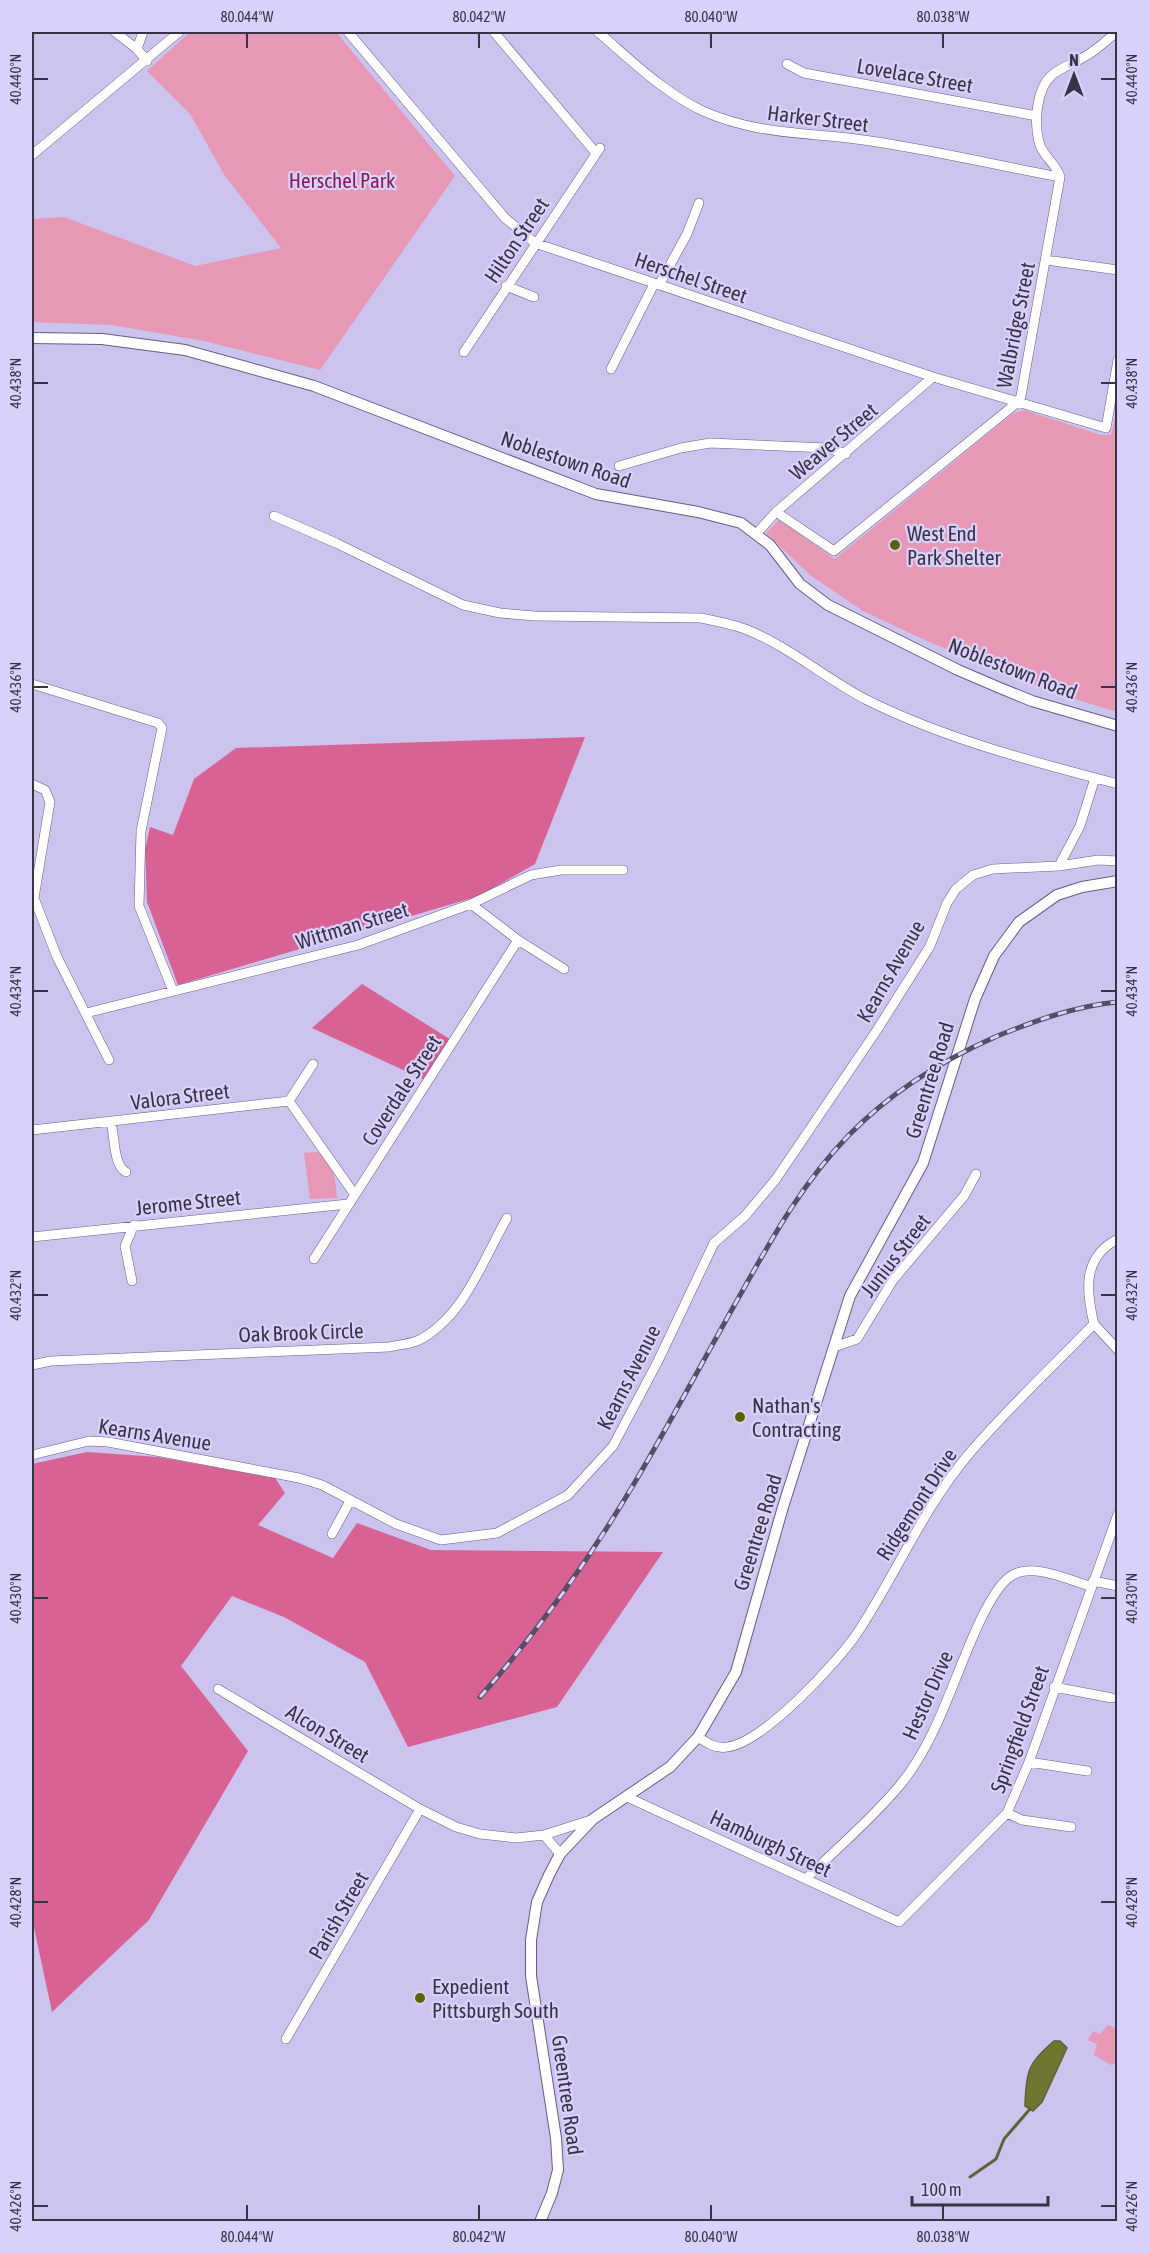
<svg xmlns="http://www.w3.org/2000/svg" width="1149" height="2253" font-family="'Asap Condensed',sans-serif">
<style>
.green{fill:#e698b5}
.forest{fill:#d86294}
.water{fill:#6e7631;stroke:#5e6237;stroke-width:1.5}
.lines{fill:none;stroke-linecap:round;stroke-linejoin:round}
.stream{stroke:#5e6237;stroke-width:3}
.minor-casing{stroke:#675d84;stroke-width:10}
.major-casing{stroke:#675d84;stroke-width:12}
.minor{stroke:#fff;stroke-width:9}
.major{stroke:#fff;stroke-width:10}
.rail-casing{stroke:#554f66;stroke-width:5}
.rail{stroke:#dad0fc;stroke-width:3;stroke-dasharray:9;stroke-linecap:butt}
.ticks{fill:none;stroke:#383345;stroke-width:2}
.poi-dot{fill:#5a6301;stroke:#dad0fc;stroke-width:2}
.labels{text-anchor:middle;dominant-baseline:central;stroke-width:4.5;stroke-linejoin:round;paint-order:stroke}
.street-label{font-size:21px;fill:#383345;stroke:#dad0fc}
.park-label{font-size:21px;fill:#871b51;stroke:#dad0fc}
.poi-label{font-size:21px;fill:#383345;stroke:#dad0fc;text-anchor:start}
.neatline{fill:none;stroke:#383345;stroke-width:2}
.ticks-label{font-size:15px;text-anchor:middle;fill:#383345}
</style>
<rect width="100%" height="100%" fill="#cdc3ef"/>
<!-- green -->
<path class="green" d="M190 32H336L455 176 320 370 204 341 112 325 32 322V219L64 217 195 266 281 248 225 176 190 114 147 71Z
M1117 409V712L1049 691 927 641 863 611 810 575 766 533 779 520 835 559 1012 414 1024 410 1101 435H1111Z
M317 1152C334 1159 336 1182 337 1198L310 1199 304 1153Z
M1108 2025 1117 2029V2062L1111 2065 1094 2055 1097 2044 1088 2040 1093 2031 1100 2034Z"/>
<!-- forest -->
<path class="forest" d="M585 737 535 864 479 896 178 985 147 902 145 850 150 827 173 835 194 779 236 748Z
M362 984 453 1041 427 1081 312 1028Z
M87 1452 158 1457 275 1478 285 1493 258 1525 333 1558 357 1523 431 1550 663 1552 557 1707 408 1747 365 1662 284 1617 232 1596 181 1666 248 1751 149 1920 52 2012 32 1918V1464Z"/>
<!-- water -->
<path class="water" d="M1054 2041H1060L1067 2048 1042 2102 1033 2111 1025 2106C1026 2071 1028 2063 1054 2041Z"/>
<g class="lines">
<!-- stream -->
<path class="stream" d="M970 2177 996 2159 1004 2139 1030 2109"/>
<!-- minor casing -->
<g class="minor-casing">
<path id="minor" d="M115 32 137 49 147 61
M348 32 505 218 535 243 933 377 1106 428 1118 360
M494 32 596 153
M598 32C630 59 664 93 703 111 757 135 806 132 863 140 929 149 994 165 1060 177
M137 49 143 32
M787 64 804 73 1037 116
M32 155 179 32
M1046 260 1118 270
M659 285 687 234 699 203
M506 286 534 297
M464 352 600 148
M611 369 654 284
M619 466 681 448 710 443 827 448 846 454
M776 512 834 551 1018 402 1021 396 1060 177C1056 163 1042 156 1039 142 1034 123 1036 89 1052 75 1063 66 1080 61 1092 52 1101 46 1109 38 1117 32
M274 516 336 543 463 605 500 613 535 616 701 618C716 621 731 624 745 629 789 646 826 679 867 700 945 739 1034 762 1118 784
M757 533 776 512 933 377
M32 684 158 723 162 728 141 831 139 906 173 991
M32 784 45 790 50 802 34 898 57 957 109 1060
M1059 866 1080 826 1095 778
M471 904 518 940 564 969
M86 1013 358 945 471 904 531 875 561 870H623
M289 1101 355 1195
M289 1101 313 1064
M111 1123C115 1136 113 1165 126 1172
M32 1130 289 1101
M32 1237 348 1204
M314 1259 518 940
M132 1281 125 1246 134 1225
M1094 1324 1118 1350
M834 1347 857 1339 893 1280 964 1196 976 1174
M32 1365 51 1361 389 1347C398 1345 409 1344 417 1341 463 1319 483 1260 507 1218
M32 1455 89 1441 108 1442 299 1478 322 1485 396 1524 441 1540 497 1533 568 1495 613 1446 658 1361 714 1243 745 1216 776 1179 877 1030 930 946 947 903 956 889 973 875 993 869 1059 866 1098 860 1118 861
M332 1534 350 1501
M1093 1581 1118 1586
M1054 1687 1112 1698
M218 1689 420 1809 456 1827 480 1834 516 1838 544 1835 560 1854
M698 1737C707 1743 716 1749 727 1747 763 1743 838 1662 858 1632 896 1574 923 1509 968 1455 1007 1409 1052 1367 1094 1324 1086 1291 1082 1257 1118 1239
M1029 1762 1087 1771
M627 1797 899 1922 1007 1813 1029 1762 1118 1514
M1007 1813 1022 1820 1071 1827
M544 1835 591 1820
M806 1879C837 1848 872 1819 900 1785 929 1750 945 1705 962 1663 971 1641 991 1589 1011 1576 1032 1562 1068 1580 1090 1586
M286 2039 420 1809"/>
</g>
<!-- major casing -->
<g class="major-casing">
<path id="major" d="M32 338 102 339 185 350 314 386 596 494 698 512 741 523 770 545 800 584 828 605 958 670 1000 688 1032 701 1118 726
M540 2222 552 2193 558 2170 556 2138 531 1976V1940L537 1902 549 1875 560 1854 593 1819 670 1767 698 1737 736 1672 783 1507 850 1296 923 1163 975 999 994 956 1019 922 1057 895 1082 887 1118 881"/>
</g>
<!-- minor -->
<use href="#minor" class="minor"/>
<!-- major -->
<use href="#major" class="major"/>
<!-- rail casing -->
<g class="rail-casing">
<path id="rail" d="M480 1697C540 1629 589 1560 635 1482 671 1421 704 1359 739 1297 771 1240 802 1183 849 1135 890 1093 941 1061 995 1037 1034 1021 1075 1006 1118 1002"/>
</g>
<!-- rail -->
<use href="#rail" class="rail"/>
</g>
<!-- ticks -->
<path class="ticks" d="M247 33V48M479 33V48M711 33V48M943 33V48M33 79H48M1101 79H1116M33 383H48M1101 383H1116M33 687H48M1101 687H1116M33 991H48M1101 991H1116M33 1295H48M1101 1295H1116M33 1598H48M1101 1598H1116M33 1902H48M1101 1902H1116M247 2205V2220M479 2205V2220M711 2205V2220M943 2205V2220M33 2206H48M1101 2206H1116"/>
<!-- markers -->
<g class="poi-dot">
<circle cx="895" cy="545" r="6"/>
<circle cx="740" cy="1417" r="6"/>
<circle cx="420" cy="1998" r="6"/>
</g>
<g class="labels">
<!-- street labels -->
<g class="street-label">
<text transform="translate(915 75) rotate(10)">Lovelace Street</text>
<text transform="translate(818 118) rotate(7)">Harker Street</text>
<text transform="translate(516 240) rotate(-56)">Hilton Street</text>
<text transform="translate(691 277) rotate(19)">Herschel Street</text>
<text transform="translate(1015 325) rotate(-79)">Walbridge Street</text>
<text transform="translate(833 441) rotate(-40)">Weaver Street</text>
<text transform="translate(566 459) rotate(19)">Noblestown Road</text>
<text transform="translate(1013 668) rotate(21)">Noblestown Road</text>
<text transform="translate(352 925) rotate(-17)">Wittman Street</text>
<text transform="translate(890 971) rotate(-60)">Kearns Avenue</text>
<text transform="translate(929 1080) rotate(-73)">Greentree Road</text>
<text transform="translate(401 1090) rotate(-57)">Coverdale Street</text>
<text transform="translate(180 1096) rotate(-7)">Valora Street</text>
<text transform="translate(188 1202) rotate(-6)">Jerome Street</text>
<text transform="translate(895 1255) rotate(-52)">Junius Street</text>
<text transform="translate(301 1332) rotate(-2)">Oak Brook Circle</text>
<text transform="translate(628 1377) rotate(-63)">Kearns Avenue</text>
<text transform="translate(155 1434) rotate(9)">Kearns Avenue</text>
<text transform="translate(916 1504) rotate(-57)">Ridgemont Drive</text>
<text transform="translate(757 1532) rotate(-73)">Greentree Road</text>
<text transform="translate(927 1695) rotate(-66)">Hestor Drive</text>
<text transform="translate(1019 1729) rotate(-70)">Springfield Street</text>
<text transform="translate(328 1733) rotate(31)">Alcon Street</text>
<text transform="translate(771 1843) rotate(25)">Hamburgh Street</text>
<text transform="translate(338 1915) rotate(-60)">Parish Street</text>
<text transform="translate(568 2095) rotate(82)">Greentree Road</text>
</g>
<!-- park labels -->
<g class="park-label">
<text x="342" y="180">Herschel Park</text>
</g>
<!-- poi labels -->
<g class="poi-label">
<text x="907" y="533">West End<tspan x="907" dy="24">Park Shelter</tspan></text>
<text x="752" y="1405">Nathan's<tspan x="752" dy="24">Contracting</tspan></text>
<text x="432" y="1986">Expedient<tspan x="432" dy="24">Pittsburgh South</tspan></text>
</g>
</g>
<!-- border -->
<rect width="1149" height="2253" fill="none" stroke="#dad0fc" stroke-width="66"/>
<!-- north arrow -->
<g transform="translate(1074 75)" stroke="#dad0fc" stroke-width="4.5" paint-order="stroke">
<path d="M0-4.5L10 22L0 15L-10 22Z" fill="#383345"/>
<text y="-9" font-size="16" font-weight="bold" text-anchor="middle" fill="#383345">N</text>
</g>
<!-- scale -->
<path d="M912 2196v9h136v-9" fill="none" stroke="#383345" stroke-width="3"/>
<text x="921" y="2196" font-size="18" fill="#383345" stroke="#dad0fc" stroke-width="4.5" paint-order="stroke">100 m</text>
<rect x="33" y="33" width="1083" height="2187" class="neatline"/>
<g class="ticks-label">
<text x="247" y="22">80.044°W</text>
<text x="479" y="22">80.042°W</text>
<text x="711" y="22">80.040°W</text>
<text x="943" y="22">80.038°W</text>
<text transform="translate(16 79) rotate(-90)" y="5">40.440°N</text>
<text transform="translate(1132 79) rotate(-90)" y="5">40.440°N</text>
<text transform="translate(16 383) rotate(-90)" y="5">40.438°N</text>
<text transform="translate(1132 383) rotate(-90)" y="5">40.438°N</text>
<text transform="translate(16 687) rotate(-90)" y="5">40.436°N</text>
<text transform="translate(1132 687) rotate(-90)" y="5">40.436°N</text>
<text transform="translate(16 991) rotate(-90)" y="5">40.434°N</text>
<text transform="translate(1132 991) rotate(-90)" y="5">40.434°N</text>
<text transform="translate(16 1295) rotate(-90)" y="5">40.432°N</text>
<text transform="translate(1132 1295) rotate(-90)" y="5">40.432°N</text>
<text transform="translate(16 1598) rotate(-90)" y="5">40.430°N</text>
<text transform="translate(1132 1598) rotate(-90)" y="5">40.430°N</text>
<text transform="translate(16 1902) rotate(-90)" y="5">40.428°N</text>
<text transform="translate(1132 1902) rotate(-90)" y="5">40.428°N</text>
<text transform="translate(16 2206) rotate(-90)" y="5">40.426°N</text>
<text transform="translate(1132 2206) rotate(-90)" y="5">40.426°N</text>
<text x="247" y="2242">80.044°W</text>
<text x="479" y="2242">80.042°W</text>
<text x="711" y="2242">80.040°W</text>
<text x="943" y="2242">80.038°W</text>
</g>
</svg>
